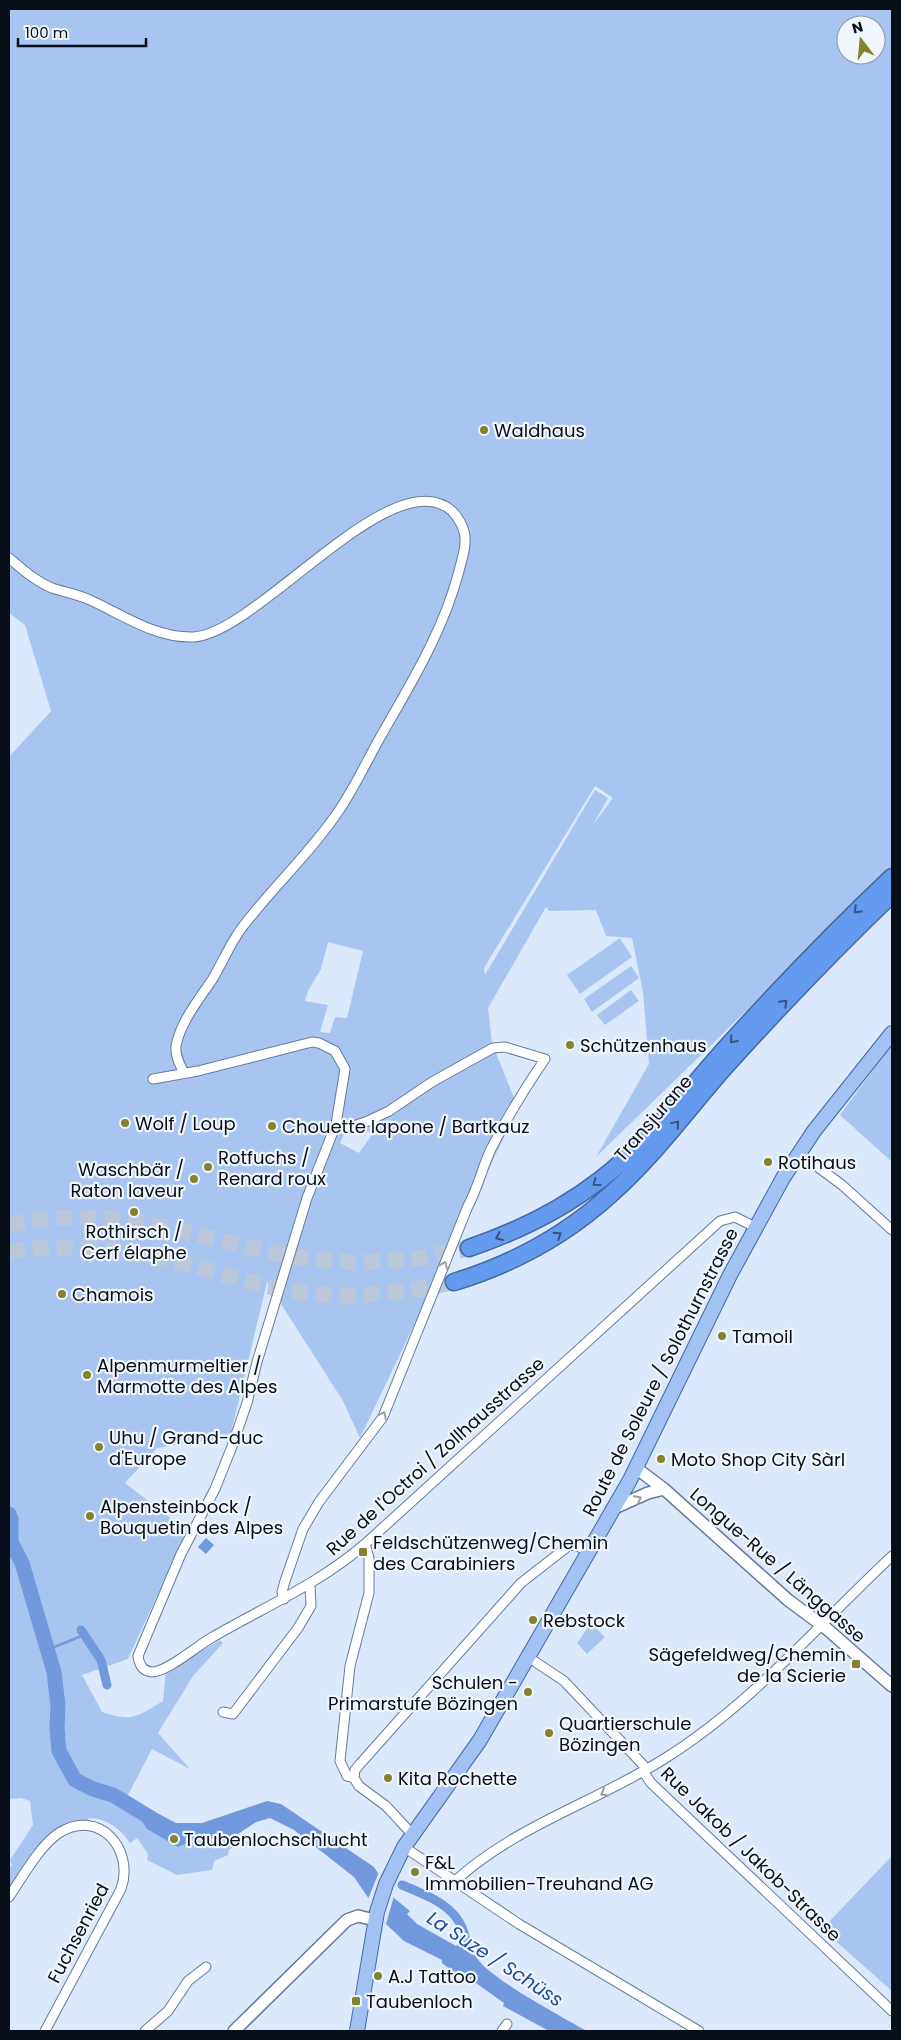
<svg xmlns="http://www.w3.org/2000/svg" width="901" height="2040" font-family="Poppins,sans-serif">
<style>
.green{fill:#a8c5f1;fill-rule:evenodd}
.water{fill:#709add}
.pier{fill:#dce8fc}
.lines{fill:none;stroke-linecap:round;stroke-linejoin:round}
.stream{stroke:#709add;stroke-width:2.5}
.canal{stroke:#709add;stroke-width:9}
.river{stroke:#709add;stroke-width:15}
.motorway-tunnel{stroke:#bcc7da;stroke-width:16;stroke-dasharray:16 8;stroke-linecap:butt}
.minor-casing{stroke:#687b98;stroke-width:11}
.tertiary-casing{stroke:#687b98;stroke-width:14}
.primary-casing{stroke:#4369a2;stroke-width:16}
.motorway-casing{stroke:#4369a2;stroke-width:19}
.minor{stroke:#fff;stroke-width:9}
.tertiary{stroke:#fff;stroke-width:11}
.primary{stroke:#a2c2f4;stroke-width:14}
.motorway{stroke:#649aed;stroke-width:16}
.oneway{stroke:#365482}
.oneway2{stroke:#9c9fa3}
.poi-dot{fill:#84832c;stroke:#f1f5fc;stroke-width:2}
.labels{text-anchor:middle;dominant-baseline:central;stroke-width:4.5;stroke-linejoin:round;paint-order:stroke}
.poi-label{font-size:18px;fill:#070e18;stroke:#f1f5fc;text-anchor:start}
.street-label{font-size:18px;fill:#070e18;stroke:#f1f5fc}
.water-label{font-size:19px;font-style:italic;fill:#194d9c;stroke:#f1f5fc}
</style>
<rect width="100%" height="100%" fill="#dce8fc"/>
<!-- green -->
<path class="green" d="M9 9H892V869L596 1157 649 1064 643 992 632 938 606 936 596 910 549 911 546 907 488 1008 492 1043 518 1108 360 1438 343 1401 267 1282 230 1437 157 1448 125 1483 187 1531 128 1659 82 1675 102 1712C134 1722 136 1717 163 1701L166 1671 220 1640 223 1643 193 1676 158 1733 190 1769 152 1749 127 1797 178 1847 196 1840 235 1836 250 1844 244 1846 237 1843 229 1850 228 1855 214 1861 212 1870 177 1875 147 1860 148 1854 137 1838 130 1843C121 1829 106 1818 89 1818L87 1823 64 1826 9 1892V1869L12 1865 10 1860 33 1825 30 1801 21 1798 9 1799V757L51 711 25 625 9 613ZM846 25H876V55H846ZM595 786 613 798 593 825 608 798 595 790 485 975 484 968ZM328 942 363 951 347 1018 335 1017 330 1033 320 1032 328 1005 305 1001 308 991 321 969ZM368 1131 372 1135 359 1153 340 1143 345 1133Z
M620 938 632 957 580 994 567 975Z
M631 966 639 978 592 1012 584 999Z
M631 990 639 1001 605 1025 597 1015Z
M892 1044V1162L840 1115Z
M591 1623 605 1637 587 1654 577 1643Z
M892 1856V1991L822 1929Z"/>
<!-- water -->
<path class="water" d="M206 1538 214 1545 206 1554 198 1547Z
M127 1797 176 1823H202L267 1801 281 1804 374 1867 394 1898 410 1911 407 1914 417 1924 456 1946 470 1936C472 1943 473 1952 477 1958 489 1978 564 2018 587 2031H549L503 2006 504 2003 459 1971 456 1974 442 1963V1960L404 1941 386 1924 354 1877 294 1830 270 1818 256 1822 235 1836 196 1840 178 1847 147 1829Z"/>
<!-- pier -->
<path class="pier" d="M379 1872 394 1896 386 1924 368 1899Z"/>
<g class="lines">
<!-- stream -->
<path class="stream" d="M47 1650 84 1635"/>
<!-- canal -->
<path class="canal" d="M81 1630 101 1660 107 1685
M402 1885C435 1899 465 1909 467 1950"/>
<!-- river -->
<path class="river" d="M9 1514 11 1519V1542L22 1563 54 1672 58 1706 57 1728 59 1751 75 1780 93 1789 113 1795 151 1818"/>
<!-- motorway-tunnel -->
<path class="motorway-tunnel" d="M9 1225C61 1214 115 1215 167 1227 215 1238 262 1253 311 1259 364 1266 417 1261 469 1248
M9 1252C69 1242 131 1250 189 1265 224 1274 260 1286 296 1292 349 1299 402 1294 454 1282"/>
<!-- minor casing -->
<g class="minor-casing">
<path id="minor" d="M9 558C22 569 35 581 52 588 64 592 77 594 90 600 123 615 155 638 193 637 256 635 393 458 452 511 460 519 466 531 465 542 465 552 461 562 459 571 443 633 408 688 377 743 365 765 354 788 340 809 312 851 275 885 244 925 231 941 223 962 212 980 199 999 180 1023 176 1046 175 1056 180 1065 184 1073
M153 1079 198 1071 312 1042 319 1043 335 1051 345 1069 336 1124 307 1198 257 1362 247 1403 231 1449 215 1489 181 1554 138 1656C139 1664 142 1671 152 1672 167 1672 197 1646 211 1638 264 1607 319 1584 365 1544L720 1221 735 1217 755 1227
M799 1153 842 1185 892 1230
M365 1544 369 1558V1593L350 1666 340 1761 347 1776 354 1778 359 1786 386 1806 412 1834
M284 1599 282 1592 285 1581 303 1529 319 1502 383 1417 468 1206C478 1188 482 1168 491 1149 507 1118 525 1088 545 1059L505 1047 493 1048 432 1082 389 1111 368 1121 351 1127 336 1124
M528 1657 564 1681 646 1768
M223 1712 233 1714 298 1628 311 1606 310 1585
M646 1768 645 1774 651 1783 892 2011
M354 1778 355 1770 360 1764 521 1583 571 1544 588 1550
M404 1847 519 1924 699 2031
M455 1881C517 1825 594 1803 664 1759 751 1705 817 1626 892 1556
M9 1897C22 1878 40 1845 59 1833 99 1808 135 1849 121 1889L45 2031
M145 2031 168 2011 188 1981 206 1967
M502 2031 507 2024"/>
</g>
<!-- tertiary casing -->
<g class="tertiary-casing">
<path id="tertiary" d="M636 1468 664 1489 788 1600 827 1629 892 1686
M612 1509 648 1493 664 1489
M234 2031 347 1920 358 1916 375 1920"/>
</g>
<!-- primary casing -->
<g class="primary-casing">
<path id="primary" d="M357 2031 377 1912 386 1884 404 1847 480 1740 630 1480 730 1275 783 1178 814 1131 892 1033"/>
</g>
<!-- motorway casing -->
<g class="motorway-casing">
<path id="motorway" d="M469 1248C516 1232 560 1211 600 1180 651 1141 690 1087 733 1040 784 984 837 929 892 877
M454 1282C513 1264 565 1236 611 1194 653 1157 687 1110 724 1068 778 1008 834 950 892 894"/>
</g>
<!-- minor -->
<use href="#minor" class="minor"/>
<!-- tertiary -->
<use href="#tertiary" class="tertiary"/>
<!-- primary -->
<use href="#primary" class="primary"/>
<!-- motorway -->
<use href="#motorway" class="motorway"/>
</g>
<!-- one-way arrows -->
<defs><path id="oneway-chevron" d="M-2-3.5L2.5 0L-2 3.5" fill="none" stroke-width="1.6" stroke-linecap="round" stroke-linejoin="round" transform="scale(1.25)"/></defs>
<g class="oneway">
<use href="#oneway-chevron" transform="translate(857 910) rotate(136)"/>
<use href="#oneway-chevron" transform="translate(784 1003) rotate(-46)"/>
<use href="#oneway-chevron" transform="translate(733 1040) rotate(132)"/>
<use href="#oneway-chevron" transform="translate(676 1124) rotate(-50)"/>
<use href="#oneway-chevron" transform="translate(596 1183) rotate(144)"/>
<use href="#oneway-chevron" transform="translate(558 1235) rotate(-33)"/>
<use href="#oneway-chevron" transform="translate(499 1237) rotate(157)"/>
</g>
<g class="oneway2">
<use href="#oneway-chevron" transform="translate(444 1265) rotate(-68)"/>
<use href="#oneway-chevron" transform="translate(383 1415) rotate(-63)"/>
<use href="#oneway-chevron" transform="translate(638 1499) rotate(-27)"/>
<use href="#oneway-chevron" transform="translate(604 1793) rotate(150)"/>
</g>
<!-- markers -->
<g class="poi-dot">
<circle cx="484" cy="430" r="5"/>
<circle cx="570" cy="1045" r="5"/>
<circle cx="125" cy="1123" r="5"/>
<circle cx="272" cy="1126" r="5"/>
<circle cx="768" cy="1162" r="5"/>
<circle cx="208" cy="1167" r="5"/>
<circle cx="194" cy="1179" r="5"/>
<circle cx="134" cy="1212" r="5"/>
<circle cx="62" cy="1294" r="5"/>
<circle cx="722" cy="1336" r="5"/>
<circle cx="87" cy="1375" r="5"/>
<circle cx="99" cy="1447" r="5"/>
<circle cx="661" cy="1459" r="5"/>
<circle cx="90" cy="1516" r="5"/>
<rect x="358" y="1547" width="10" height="10" rx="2.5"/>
<circle cx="533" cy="1620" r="5"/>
<rect x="851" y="1659" width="10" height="10" rx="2.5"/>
<circle cx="528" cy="1692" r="5"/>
<circle cx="549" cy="1733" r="5"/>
<circle cx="388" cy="1778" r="5"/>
<circle cx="174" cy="1839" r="5"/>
<circle cx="415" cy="1872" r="5"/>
<circle cx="378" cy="1976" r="5"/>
<rect x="351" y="1996" width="10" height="10" rx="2.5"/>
</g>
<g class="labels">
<!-- poi labels -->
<g class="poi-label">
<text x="494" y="430">Waldhaus</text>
<text x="580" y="1045">Schützenhaus</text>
<text x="135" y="1123">Wolf / Loup</text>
<text x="282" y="1126">Chouette lapone / Bartkauz</text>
<text x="218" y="1157">Rotfuchs /<tspan x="218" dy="21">Renard roux</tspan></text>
<text x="778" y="1162">Rotihaus</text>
<text x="184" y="1169" text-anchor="end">Waschbär /<tspan x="184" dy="21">Raton laveur</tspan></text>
<text x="134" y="1231" text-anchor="middle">Rothirsch /<tspan x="134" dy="21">Cerf élaphe</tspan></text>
<text x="72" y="1294">Chamois</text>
<text x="732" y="1336">Tamoil</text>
<text x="97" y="1365">Alpenmurmeltier /<tspan x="97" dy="21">Marmotte des Alpes</tspan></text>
<text x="109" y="1437">Uhu / Grand-duc<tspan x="109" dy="21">d'Europe</tspan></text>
<text x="671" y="1459">Moto Shop City Sàrl</text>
<text x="100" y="1506">Alpensteinbock /<tspan x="100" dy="21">Bouquetin des Alpes</tspan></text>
<text x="373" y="1542">Feldschützenweg/Chemin<tspan x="373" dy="21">des Carabiniers</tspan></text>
<text x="543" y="1620">Rebstock</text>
<text x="846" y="1654" text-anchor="end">Sägefeldweg/Chemin<tspan x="846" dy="21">de la Scierie</tspan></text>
<text x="518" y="1682" text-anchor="end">Schulen -<tspan x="518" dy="21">Primarstufe Bözingen</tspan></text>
<text x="559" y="1723">Quartierschule<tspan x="559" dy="21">Bözingen</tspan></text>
<text x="398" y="1778">Kita Rochette</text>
<text x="184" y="1839">Taubenlochschlucht</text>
<text x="425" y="1862">F&amp;L<tspan x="425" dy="21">Immobilien-Treuhand AG</tspan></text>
<text x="388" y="1976">A.J Tattoo</text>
<text x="366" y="2001">Taubenloch</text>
</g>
<!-- street labels -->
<g class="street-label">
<text transform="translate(653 1118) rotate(-49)">Transjurane</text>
<text transform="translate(660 1372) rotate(-63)">Route de Soleure / Solothurnstrasse</text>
<text transform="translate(435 1456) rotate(-42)">Rue de l'Octroi / Zollhausstrasse</text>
<text transform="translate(778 1565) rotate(41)">Longue-Rue / Länggasse</text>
<text transform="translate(751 1854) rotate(44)">Rue Jakob / Jakob-Strasse</text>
<text transform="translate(78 1933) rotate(-62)">Fuchsenried</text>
</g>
<!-- water labels -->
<g class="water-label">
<text transform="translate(495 1959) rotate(33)">La Suze / Schüss</text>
</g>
</g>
<!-- border -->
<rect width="901" height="2040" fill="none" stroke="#070e18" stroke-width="20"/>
<!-- north arrow -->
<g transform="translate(861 40) rotate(344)"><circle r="24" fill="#f1f5fc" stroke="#9399a1"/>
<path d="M0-4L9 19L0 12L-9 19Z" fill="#84832c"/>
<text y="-8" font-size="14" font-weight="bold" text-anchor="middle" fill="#070e18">N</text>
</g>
<!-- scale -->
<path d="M18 38v8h128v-8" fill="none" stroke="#070e18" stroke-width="2.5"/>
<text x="25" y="38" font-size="15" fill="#070e18" stroke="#f1f5fc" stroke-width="4" paint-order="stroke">100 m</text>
</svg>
